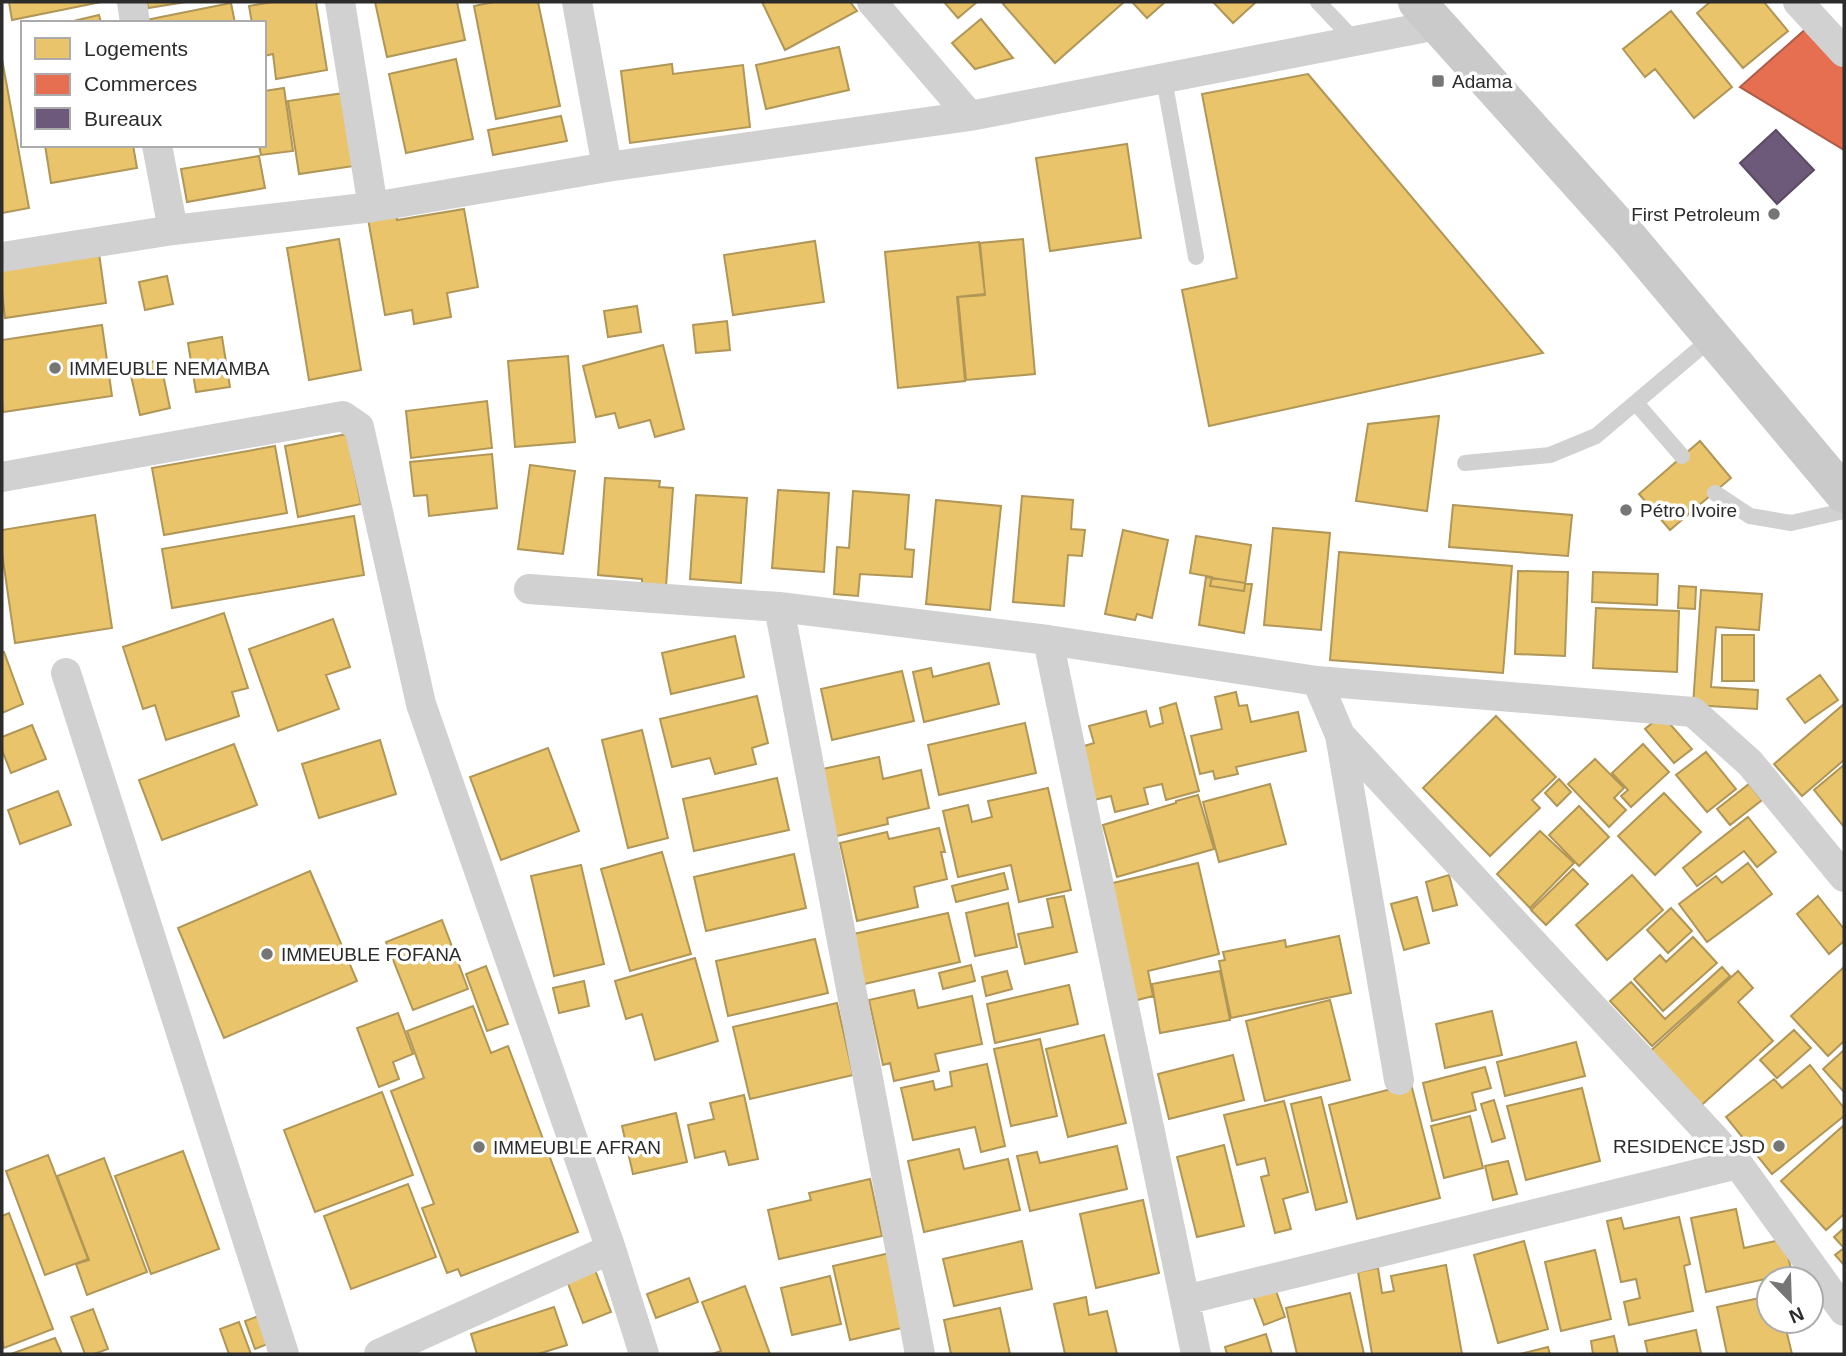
<svg xmlns="http://www.w3.org/2000/svg" width="1846" height="1356" font-family="Helvetica,sans-serif">
<style>
.homes{fill:#e9c46a;stroke:#b09657;stroke-width:2}
.shops{fill:#e76f51;stroke:#af5b46;stroke-width:2}
.offices{fill:#6d597a;stroke:#5a4c63;stroke-width:2}
.lines{fill:none;stroke-linecap:round;stroke-linejoin:round}
.service{stroke:#d1d1d1;stroke-width:16}
.minor{stroke:#d1d1d1;stroke-width:30}
.secondary{stroke:#cacaca;stroke-width:38}
.poi-dot{fill:#767676;stroke:#fff;stroke-width:2.5}
.labels{text-anchor:middle;dominant-baseline:central;stroke-width:7;stroke-linejoin:round;paint-order:stroke}
.poi-label{font-size:19px;fill:#2c2c2c;stroke:#fff;text-anchor:start}
</style>
<rect width="100%" height="100%" fill="#fff"/>
<!-- homes -->
<path class="homes" d="M9 2H101L12 20Z
M147 2H186L148 8Z
M272 2H316L327 70 276 79 273 54 264 56V23H252L249 6Z
M375 2H457L465 40 387 57Z
M494 2H538L560 106 496 119 474 6Z
M762 2H850L857 11 785 50Z
M944 2H977L958 18Z
M1006 2H1124L1055 63 1003 4Z
M1132 2H1165L1147 18Z
M1213 2H1256L1233 23Z
M1710 2H1764L1788 31 1743 68 1697 13Z
M231 3 235 23H147L146 20Z
M1671 11 1732 87 1694 118 1655 69 1645 77 1623 49Z
M99 15 101 23H65Z
M981 19 1013 58 975 69 952 43Z
M839 47 849 90 766 109 756 65Z
M2 59 29 208 2 213Z
M456 59 473 139 406 153 389 74Z
M672 64 673 74 743 65 750 127 630 143 621 71Z
M1308 74 1543 353 1209 426 1182 290 1237 278 1202 94Z
M284 88 293 151 261 155 259 145H264V91Z
M344 93 354 166 299 174 288 101Z
M561 116 567 141 493 155 488 130Z
M1127 144 1141 238 1050 251 1036 158Z
M45 145H133L137 168 51 183Z
M259 156 265 188 187 202 181 169Z
M395 208 397 220 464 209 478 287 447 293 451 317 414 324 412 310 385 315 367 213Z
M339 239 361 370 309 380 287 248Z
M1023 239 1035 374 966 380 958 297 985 295 980 243Z
M815 241 824 302 733 315 724 255Z
M979 242 985 294 957 297 965 381 898 388 885 252Z
M98 246 106 303 5 318 2 292V261Z
M167 276 173 304 145 310 139 282Z
M637 306 641 332 608 337 604 311Z
M727 321 730 350 696 353 693 325Z
M102 325 112 396 3 412 2 401V340Z
M222 337 230 387 196 392 188 343Z
M663 345 684 429 655 437 650 420 619 428 615 413 596 417 583 366Z
M568 356 575 442 515 447 508 361Z
M160 360 170 408 140 415 129 367Z
M487 401 492 448 411 458 406 411Z
M1439 416 1427 511 1356 501 1368 424Z
M347 434 361 504 298 517 285 446Z
M1700 441 1731 478 1670 530 1639 494Z
M275 446 287 513 164 535 152 468Z
M492 454 497 508 429 516 427 495 414 496 410 462Z
M530 465 575 471 563 554 518 549Z
M605 478 660 481 659 487 673 488 666 587 642 586V579L598 575Z
M778 490 829 493 824 572 772 568Z
M853 491 909 495 905 549 914 550 912 577 860 574 858 596 834 594 837 547 849 548Z
M696 495 747 498 741 583 690 579Z
M1022 496 1073 500 1071 529 1085 530 1082 556 1068 555 1064 606 1013 602Z
M936 500 1001 506 990 610 926 604Z
M1453 505 1572 515 1568 556 1449 547Z
M95 515 112 628 15 643 2 553V530Z
M354 516 364 575 172 608 162 549Z
M1273 528 1330 533 1321 630 1264 625Z
M1123 530 1168 540 1152 618 1137 614 1135 620 1105 614Z
M1196 536 1251 545 1244 591 1210 586 1212 577 1190 573Z
M1339 552 1512 566 1503 673 1330 660Z
M1518 571 1568 572 1565 656 1515 654Z
M1593 572 1658 574 1657 605 1592 602Z
M1206 577 1252 584 1244 633 1199 625Z
M1679 586 1696 587 1695 609 1678 608Z
M1701 590 1762 594 1759 630 1716 627 1711 687 1758 690 1757 709 1693 705Z
M1596 608 1679 611 1677 672 1593 668Z
M224 613 248 688 232 692 239 716 166 740 155 705 143 709 123 647Z
M333 619 350 667 326 675 339 709 278 731 249 649Z
M1722 635H1754V681H1722Z
M735 636 744 677 671 694 662 653Z
M2 652H4L23 704 2 713Z
M989 663 999 704 924 722 913 672 931 668 933 677Z
M902 671 914 721 832 740 821 689Z
M1820 675 1838 700 1805 723 1787 699Z
M1236 692 1239 706 1247 705 1251 722 1298 712 1306 751 1236 767 1238 774 1215 779 1213 771 1200 774 1191 736 1222 729 1215 697Z
M757 696 768 743 752 748 756 764 715 774 710 758 672 767 660 719Z
M1176 703 1199 791 1166 800 1162 784 1144 788 1148 804 1115 812 1111 796 1094 800 1081 747 1094 743 1089 726 1146 711 1150 727 1163 723 1160 708Z
M1844 704V760L1802 796 1774 764Z
M1662 715 1692 749 1674 763 1645 729Z
M1496 716 1556 777 1532 800 1540 808 1490 856 1423 788Z
M1025 723 1036 773 939 795 928 745Z
M32 725 46 759 11 773 2 750V737Z
M642 730 668 838 628 848 602 740Z
M380 740 396 794 319 818 302 764Z
M234 744 257 805 162 840 139 780Z
M1643 744 1669 772 1631 807 1621 796 1628 790 1612 773Z
M548 748 579 831 501 860 470 777Z
M1706 752 1736 789 1707 812 1676 775Z
M879 757 883 779 921 770 929 808 887 818 888 824 828 838 813 771Z
M1595 759 1624 788 1614 798 1626 810 1609 827 1568 784Z
M1844 765V827L1814 790Z
M777 778 789 830 694 851 683 799Z
M1559 779 1571 792 1557 806 1545 793Z
M1270 784 1286 844 1219 862 1203 802Z
M1749 784 1762 800 1730 825 1717 809Z
M1048 788 1071 890 1019 902 1011 865 958 877 943 811 968 805 972 822 992 817 988 801Z
M58 791 71 825 20 844 8 810Z
M1664 793 1701 832 1655 875 1618 836Z
M1198 795 1214 849 1117 877 1103 825 1176 803V801Z
M1579 806 1609 837 1579 866 1549 835Z
M1748 817 1776 852 1757 867 1744 851 1697 886 1683 868Z
M939 828 945 852H941L947 879 914 887 918 907 857 921 840 843 887 832 889 839Z
M1540 831 1574 863 1530 908 1497 874Z
M662 852 691 954 630 971 601 869Z
M794 854 806 908 706 931 694 877Z
M1198 863 1219 954 1148 971 1153 996 1126 1003 1100 886Z
M1748 863 1772 894 1707 942 1679 904 1716 876 1722 883Z
M581 865 604 964 554 976 531 876Z
M1573 869 1588 884 1546 925 1531 910Z
M310 871 357 981 224 1038 178 928Z
M1004 873 1008 889 956 902 952 886Z
M1449 875 1457 905 1433 911 1426 882Z
M1632 875 1663 910 1607 960 1576 925Z
M1064 896 1077 952 1025 964 1018 934 1053 927 1047 899Z
M1818 896 1844 929V941L1829 954 1797 914Z
M1417 897 1429 943 1404 950 1391 904Z
M1008 903 1017 947 975 956 966 913Z
M1671 908 1692 931 1668 953 1647 930Z
M948 913 960 962 860 985 849 935Z
M442 920 468 989 413 1010 386 942Z
M1339 936 1351 993 1231 1018 1219 961 1225 960 1223 952 1285 940 1286 947Z
M1693 937 1717 963 1663 1011 1634 979 1660 955 1666 962Z
M815 939 828 993 728 1016 716 961Z
M695 958 718 1041 655 1060 642 1014 626 1019 615 981Z
M971 965 975 981 943 989 939 973Z
M486 966 508 1024 487 1031 466 974Z
M1722 967 1730 976 1652 1046 1610 1001 1631 982 1665 1019Z
M1844 967V1041L1828 1056 1791 1016Z
M1007 971 1012 989 986 996 982 977Z
M1220 971 1230 1020 1160 1033 1152 984Z
M1738 971 1753 988 1738 1002 1773 1041 1696 1110 1646 1055Z
M584 981 589 1006 559 1013 553 988Z
M1069 985 1078 1024 995 1043 987 1004Z
M914 990 918 1008 972 996 982 1044 935 1054 939 1071 894 1081 890 1063 883 1065 869 1000Z
M1330 1000 1350 1080 1265 1101 1246 1021Z
M837 1003 853 1075 750 1099 733 1027Z
M473 1006 491 1053 508 1046 578 1232 461 1276 458 1269 447 1273 422 1208 434 1204 391 1091 424 1078 407 1031Z
M1492 1011 1502 1055 1445 1068 1436 1024Z
M398 1013 413 1054 393 1062 399 1079 379 1087 357 1028Z
M1794 1030 1811 1048 1777 1078 1760 1060Z
M1104 1035 1126 1123 1068 1137 1046 1049Z
M1040 1039 1057 1116 1011 1126 994 1049Z
M1576 1042 1585 1076 1505 1096 1497 1062Z
M1844 1050V1092L1823 1069Z
M1233 1055 1244 1100 1169 1119 1158 1074Z
M987 1064 1005 1146 981 1152 975 1127 913 1140 901 1088 933 1081 935 1090 952 1086 950 1072Z
M1810 1065 1844 1108V1116L1772 1174 1726 1117 1774 1079 1782 1088Z
M1485 1067 1491 1088 1472 1093 1476 1110 1432 1121 1423 1083Z
M1411 1084 1440 1198 1357 1219 1329 1105Z
M1582 1088 1600 1161 1526 1180 1507 1106Z
M382 1092 413 1175 315 1212 284 1130Z
M744 1095 758 1159 729 1165 725 1151 695 1158 688 1125 714 1119 710 1103Z
M1321 1097 1347 1202 1316 1210 1291 1104Z
M1494 1100 1505 1138 1492 1142 1481 1104Z
M1284 1101 1308 1192 1283 1199 1291 1229 1275 1233 1261 1177 1269 1175 1265 1158 1237 1165 1224 1115Z
M676 1113 687 1162 633 1174 622 1126Z
M1470 1116 1483 1168 1444 1178 1431 1126Z
M1844 1125V1214L1826 1230 1781 1181Z
M1224 1145 1244 1226 1197 1237 1177 1157Z
M1117 1146 1127 1189 1030 1211 1017 1156 1037 1152 1040 1163Z
M959 1149 964 1169 1008 1159 1020 1210 924 1232 908 1161Z
M183 1151 219 1249 151 1274 115 1176Z
M48 1155 88 1259 45 1275 6 1171Z
M104 1158 147 1272 87 1295 76 1264 89 1260 57 1176Z
M1508 1161 1517 1194 1493 1200 1485 1166Z
M870 1179 882 1236 779 1259 768 1210 811 1200 809 1193Z
M408 1184 436 1257 351 1289 324 1216Z
M1143 1200 1159 1273 1096 1288 1080 1214Z
M1736 1209 1744 1248 1784 1239 1792 1273 1706 1292 1691 1218Z
M9 1213 53 1329 4 1348 2 1340V1216Z
M1679 1217 1690 1264 1684 1266 1693 1311 1629 1325 1624 1302 1640 1298 1636 1279 1621 1282 1607 1221 1621 1218 1624 1229Z
M1844 1228V1265L1835 1255 1844 1248 1834 1237Z
M1022 1241 1032 1289 954 1306 943 1259Z
M1524 1241 1548 1329 1498 1343 1474 1255Z
M1595 1250 1611 1319 1561 1331 1545 1262Z
M890 1253 906 1327 850 1340 833 1266Z
M1446 1265 1462 1354H1372L1358 1272 1378 1268 1382 1293 1394 1291 1391 1276Z
M595 1270 611 1312 583 1323 567 1281Z
M830 1276 841 1324 792 1335 781 1288Z
M689 1278 698 1302 656 1318 647 1294Z
M1274 1285 1285 1317 1264 1325 1252 1293Z
M745 1286 770 1354H712L721 1351 702 1302Z
M1350 1293 1364 1354H1297L1286 1308Z
M1769 1296V1321H1784L1792 1354H1727L1717 1307Z
M1086 1297 1089 1315 1107 1311 1117 1354H1065L1054 1304Z
M554 1307 567 1345 538 1354H477L471 1334Z
M1000 1308 1010 1354H951L944 1320Z
M93 1309 108 1349 94 1354H85L71 1317Z
M264 1314 273 1342 255 1349 245 1321Z
M239 1322 251 1354H229L220 1329Z
M1696 1330 1701 1353 1648 1354 1645 1341Z
M1266 1334 1272 1354H1227L1225 1347Z
M1614 1336 1618 1354H1593L1591 1341Z
M55 1338 62 1354H11Z
M1548 1347 1550 1354H1520Z"/>
<!-- shops -->
<path class="shops" d="M1808 27 1844 68V150L1740 87Z"/>
<!-- offices -->
<path class="offices" d="M1776 130 1814 170 1777 204 1740 163Z"/>
<g class="lines">
<!-- service -->
<path class="service" d="M1318 2 1355 41
M1164 79 1196 257
M1636 403 1682 456
M1465 463 1550 455 1596 436 1713 337
M1715 493 1750 516 1791 523 1844 511"/>
<!-- minor -->
<path class="minor" d="M132 2 135 23
M340 2 373 207
M577 2 607 167
M872 2 970 116
M1798 2 1844 52
M157 145 173 230
M2 257 173 230 373 207 607 167 970 116 1437 25
M2 477 343 416 359 427 421 704 611 1249 644 1354
M529 589 779 607 1048 640 1317 681 1693 712 1750 763 1844 877
M779 607 920 1354
M1048 640 1196 1354
M66 673 284 1354
M1317 681 1340 735 1738 1164 1844 1311
M1340 735 1399 1080
M1185 1300 1738 1164
M379 1354 611 1249"/>
<!-- secondary -->
<path class="secondary" d="M1417 2 1629 238 1844 494"/>
</g>
<!-- markers -->
<g class="poi-dot">
<rect x="1431" y="74" width="14" height="14" rx="3.5"/>
<circle cx="1774" cy="214" r="7"/>
<circle cx="55" cy="368" r="7"/>
<circle cx="1626" cy="510" r="7"/>
<circle cx="267" cy="954" r="7"/>
<circle cx="1779" cy="1146" r="7"/>
<circle cx="479" cy="1147" r="7"/>
</g>
<g class="labels">
<!-- poi labels -->
<g class="poi-label">
<text x="1452" y="81">Adama</text>
<text x="1760" y="214" text-anchor="end">First Petroleum</text>
<text x="69" y="368">IMMEUBLE NEMAMBA</text>
<text x="1640" y="510">Pétro Ivoire</text>
<text x="281" y="954">IMMEUBLE FOFANA</text>
<text x="1765" y="1146" text-anchor="end">RESIDENCE JSD</text>
<text x="493" y="1147">IMMEUBLE AFRAN</text>
</g>
</g>
<!-- border -->
<rect width="1846" height="1356" fill="none" stroke="#2c2c2c" stroke-width="7"/>
<!-- legend -->
<rect x="21" y="21" width="245" height="126" fill="#ffffff" stroke="#ababab" stroke-width="2"/>
<rect x="35" y="38" width="35" height="21" fill="#e9c46a" stroke="#ababab" stroke-width="2"/>
<text x="84" y="56" font-size="21" fill="#2c2c2c">Logements</text>
<rect x="35" y="74" width="35" height="21" fill="#e76f51" stroke="#ababab" stroke-width="2"/>
<text x="84" y="91" font-size="21" fill="#2c2c2c">Commerces</text>
<rect x="35" y="108" width="35" height="21" fill="#6d597a" stroke="#ababab" stroke-width="2"/>
<text x="84" y="126" font-size="21" fill="#2c2c2c">Bureaux</text>
<!-- north arrow -->
<g transform="translate(1790 1300) rotate(157)"><circle r="33" fill="#ffffff" stroke="#ababab" stroke-width="2"/>
<path d="M0-5L12 26L0 18L-12 26Z" fill="#767676"/>
<text y="-10" font-size="19" font-weight="bold" text-anchor="middle" fill="#2c2c2c">N</text>
</g>
</svg>
